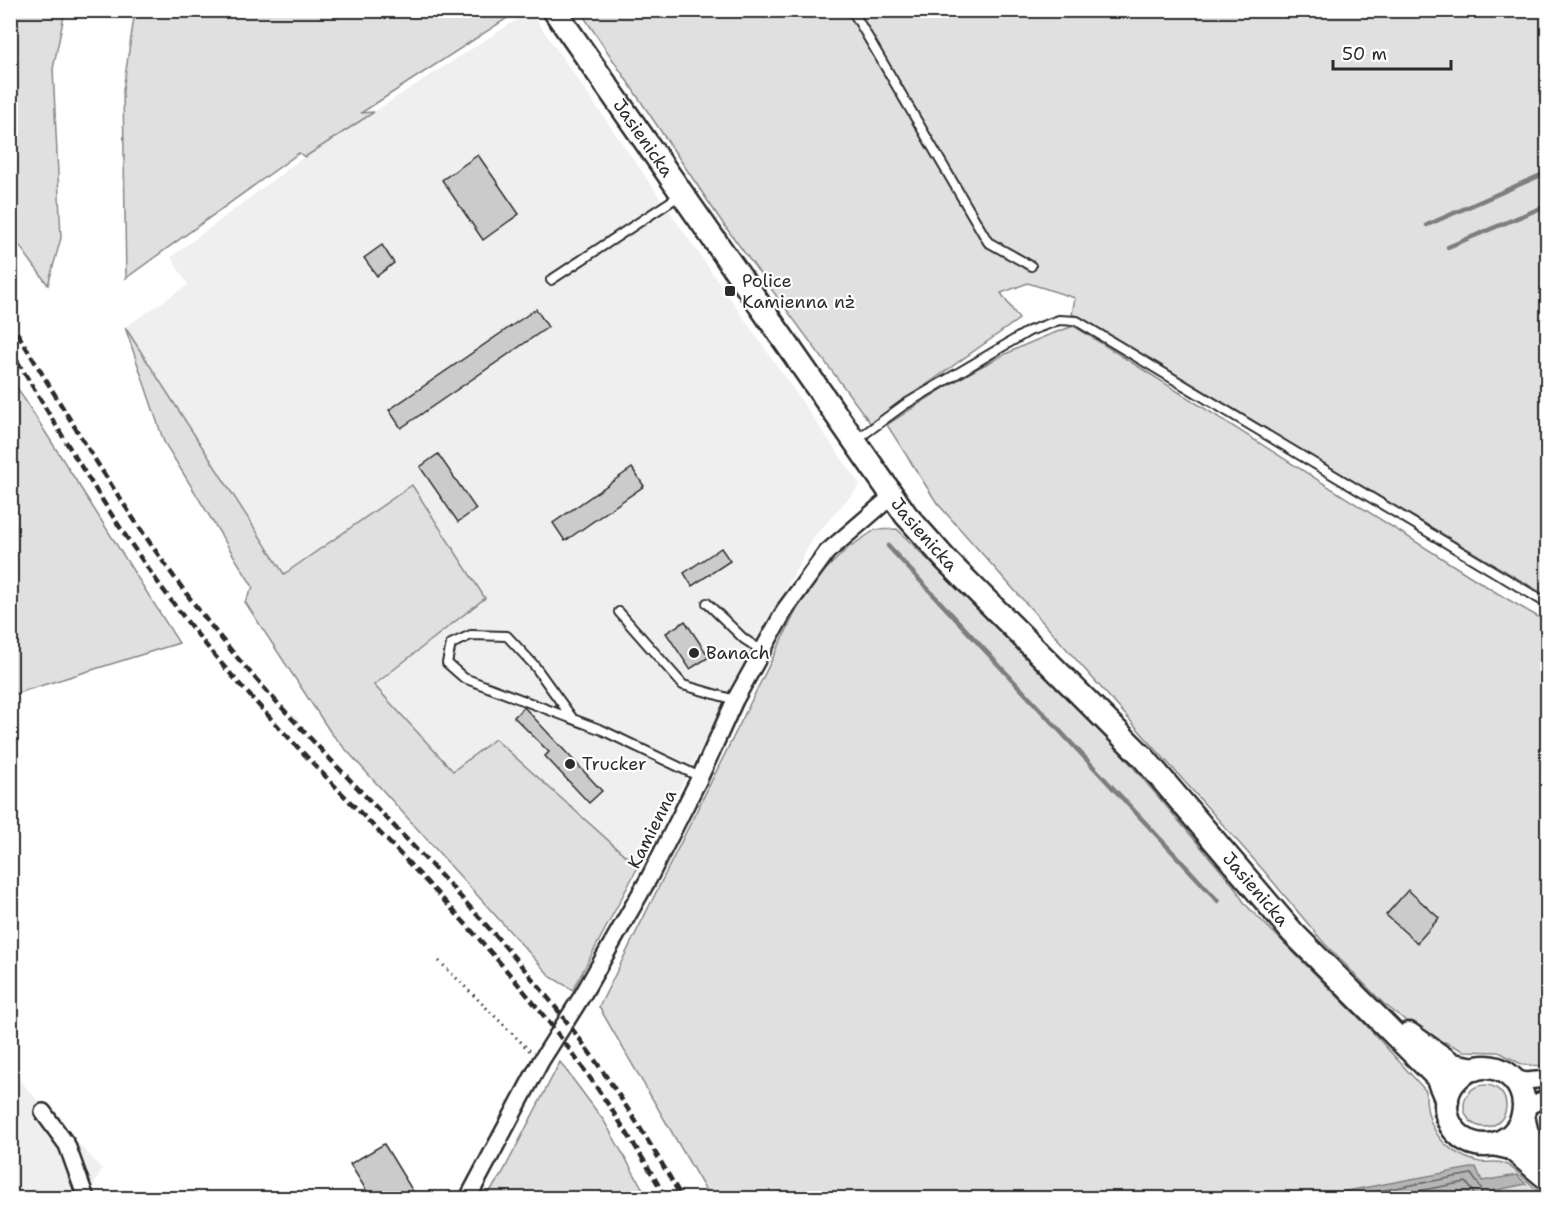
<svg xmlns="http://www.w3.org/2000/svg" width="1558" height="1209" font-family="'Shantell Sans',sans-serif">
<style>
.built{fill:#efefef}
.green{fill:#e0e0e0;stroke:#868686;stroke-width:1.5}
.water{fill:#b6b6b6;stroke:#7e7e7e;stroke-width:1.5}
.lines{fill:none;stroke-linecap:round;stroke-linejoin:round}
.shore{stroke:#636363;stroke-width:1.5}
.stream{stroke:#7e7e7e;stroke-width:4.5}
.building{fill:#cbcbcb;stroke:#2b2b2b;stroke-width:1.5}
.service-casing{stroke:#2b2b2b;stroke-width:12}
.minor-casing{stroke:#2b2b2b;stroke-width:20}
.secondary-casing{stroke:#2b2b2b;stroke-width:27}
.path{stroke:#2b2b2b;stroke-width:3;stroke-dasharray:1.5 4.5;stroke-linecap:butt}
.service{stroke:#fff;stroke-width:8}
.minor{stroke:#fff;stroke-width:15}
.secondary{stroke:#fff;stroke-width:22}
.rail{stroke:#2b2b2b;stroke-width:4.5;stroke-dasharray:9 4.5;stroke-linecap:butt}
.poi-dot{fill:#2b2b2b;stroke:#fff;stroke-width:2}
.labels{text-anchor:middle;dominant-baseline:central;stroke-width:4.5;stroke-linejoin:round;paint-order:stroke}
.street-label{font-size:18px;fill:#2b2b2b;stroke:#fff}
.poi-label{font-size:18px;fill:#2b2b2b;stroke:#fff;text-anchor:start}
</style>
<rect width="100%" height="100%" fill="#fff"/>
<filter id="ink" filterUnits="userSpaceOnUse"><feTurbulence type="fractalNoise" baseFrequency=".0167" numOctaves="2"/><feDisplacementMap in="SourceGraphic" scale="12" xChannelSelector="R" yChannelSelector="G"/><feConvolveMatrix kernelMatrix="1 2 1 2 8 2 1 2 1" color-interpolation-filters="sRGB"/></filter>
<g filter="url(#ink)">
<!-- built -->
<path class="built" d="M530 11 860 485 813 538 638 867 496 739 453 771 374 685 485 598 412 485 284 574 125 327 188 285 171 257 301 159Z
M10 1070 102 1169 87 1198H11Z"/>
<!-- green -->
<path class="green" d="M10 11H65L53 69 61 238 48 285 11 234Z
M135 11V10L518 11 361 113 374 112 305 157 299 153 126 278 123 90Z
M580 11H1547V596L1072 314 1075 298 1028 283 1001 293 1019 319 871 424 724 225Z
M1074 326 1497 593 1547 622V1066L1523 1065 1499 1052 1464 1051 1445 1042H1434L1384 1004 1324 943 1264 871 937 503 887 425C946 385 1006 348 1074 326Z
M125 327 284 574 412 485 485 598 374 685 453 771 495 739 638 867 573 990 551 977 331 733 245 602 253 587 164 442Z
M11 378 179 643 11 695H10Z
M897 529 1121 753 1234 886 1245 904 1366 1025 1426 1091C1425 1127 1444 1154 1480 1162 1487 1163 1496 1161 1503 1163 1513 1165 1536 1190 1546 1198H710L599 1007 804 595 820 575 848 548 875 530Z
M560 1062 604 1121 648 1198H485L502 1174Z
M1464 1106a21 21 0 1 1 42 0a21 21 0 1 1-42 0Z"/>
<!-- water -->
<path class="water" d="M1476 1167 1482 1181 1517 1175 1526 1184 1487 1192 1489 1198H1309Z"/>
<g class="lines">
<!-- shore -->
<path class="shore" d="M1341 1198 1471 1174 1481 1188 1482 1198
M1380 1198 1466 1182 1473 1191 1474 1198"/>
<!-- stream -->
<path class="stream" d="M1427 225 1548 172
M1448 247 1548 205
M888 546 1218 901"/>
</g>
<!-- building -->
<path class="building" d="M478 155 519 214 483 240 442 180Z
M382 245 394 263 377 276 364 258Z
M536 309 548 327 401 428 389 410Z
M438 454 476 509 458 522 420 467Z
M632 468 644 486 565 541 553 523Z
M721 548 730 561 692 586 684 573Z
M685 621 709 657 690 669 666 633Z
M524 707 602 791 589 803 545 756 549 752 514 717Z
M1408 890 1439 918 1417 943 1386 915Z
M384 1144 417 1198H371L350 1164Z"/>
<g class="lines">
<!-- service casing -->
<g class="service-casing">
<path id="service" d="M852 10 988 242 1031 266
M551 280 679 196
M856 440 904 405 1029 331 1059 320 1077 321 1548 604
M707 603 744 639 761 650
M619 612 683 685 735 700
M573 719 534 665 507 636 471 635 451 644 447 663 464 678 602 730 700 777"/>
</g>
<!-- minor casing -->
<g class="minor-casing">
<path id="minor" d="M1509 1076 1525 1081 1548 1079
M43 1112 67 1145 86 1198
M1523 1113 1529 1106 1548 1097
M468 1198 541 1061 582 996 649 878 700 777 735 700 786 608 827 552 892 496"/>
</g>
<!-- secondary casing -->
<g class="secondary-casing">
<g id="secondary">
<path id="s1" d="M554 10 906 515 947 561 1143 757 1293 933 1437 1077 1447 1101"/>
<path d="M1409 1034 1453 1065 1475 1069"/>
<circle cx="1485" cy="1106" r="39"/>
<path d="M1523 1116 1527 1134 1548 1163"/>
<path d="M1494 1144 1511 1148 1548 1179"/>
</g>
</g>
<!-- path -->
<path class="path" d="M439 961 531 1052
M1433 1115C1440 1138 1457 1155 1482 1157"/>
<!-- service -->
<use href="#service" class="service"/>
<!-- minor -->
<use href="#minor" class="minor"/>
<!-- secondary -->
<use href="#secondary" class="secondary"/>
<!-- rail -->
<path class="rail" d="M10 321C82 439 151 557 241 662 336 771 443 870 535 982 591 1049 639 1123 682 1198
M10 349C77 460 142 573 228 671 328 785 441 888 536 1006 584 1066 628 1131 666 1198"/>
</g>
</g>
<!-- markers -->
<g class="poi-dot">
<rect x="724" y="285" width="12" height="12" rx="3"/>
<circle cx="694" cy="653" r="6"/>
<circle cx="570" cy="764" r="6"/>
</g>
<g class="labels">
<!-- street labels -->
<g class="street-label">
<text stroke="none"><textPath href="#s1" startOffset="156">Jasienicka</textPath></text>
<text stroke="none"><textPath href="#s1" startOffset="642">Jasienicka</textPath></text>
<text transform="translate(652 829) rotate(-63)">Kamienna</text>
<text stroke="none"><textPath href="#s1" startOffset="1128">Jasienicka</textPath></text>
</g>
<!-- poi labels -->
<g class="poi-label">
<text x="742" y="281">Police<tspan x="742" dy="21">Kamienna nż</tspan></text>
<text x="706" y="653">Banach</text>
<text x="582" y="764">Trucker</text>
</g>
</g>
<!-- margin -->
<rect width="1558" height="1209" fill="none" stroke="#fff" stroke-width="36"/>
<rect x="18" y="18" width="1522" height="1173" fill="none" stroke="#2b2b2b" stroke-width="2" filter="url(#ink)"/>
<!-- scale -->
<path d="M1333 60v9h118v-9" fill="none" stroke="#2b2b2b" stroke-width="3"/>
<text x="1342" y="60" font-size="18" fill="#2b2b2b" stroke="#ffffff" stroke-width="4.5" paint-order="stroke">50 m</text>
</svg>
